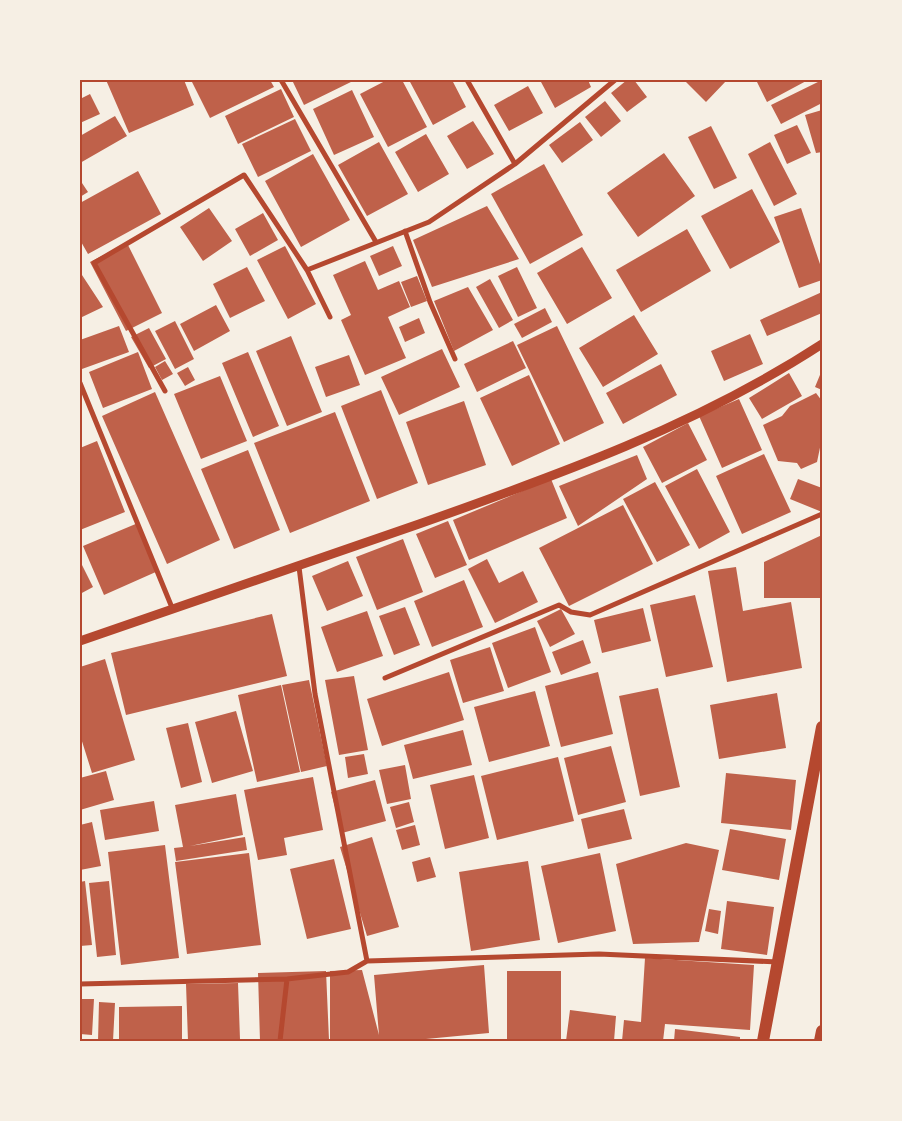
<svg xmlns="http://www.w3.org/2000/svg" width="902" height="1121" font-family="Signika,sans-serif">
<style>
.building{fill:#bf614a}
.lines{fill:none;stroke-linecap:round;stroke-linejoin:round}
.minor{stroke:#b5482f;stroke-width:5}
.tertiary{stroke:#b5482f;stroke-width:9}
.primary{stroke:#b5482f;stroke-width:12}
.neatline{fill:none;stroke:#b5482f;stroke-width:2}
</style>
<rect width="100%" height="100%" fill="#f6efe4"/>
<!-- building -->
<path class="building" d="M106 80H184L194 105 129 133Z
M191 80H270L274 87 210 118Z
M292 80H355L304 105Z
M387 80H402L427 127 388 147 360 94Z
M409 80H452L466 107 433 125Z
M545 80H588L591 87 555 108 541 82Z
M627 80H634L647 97 627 112 611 93Z
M684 80H727L706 102Z
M761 80H808L767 102 757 82Z
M822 80V103L781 124 771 105Z
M528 86 543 113 509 131 494 105Z
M281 89 294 117 238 144 225 116Z
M352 90 374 137 334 155 313 109Z
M90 94 100 114 80 123V99Z
M605 101 621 121 601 137 585 117Z
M822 110V152L816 153 805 115Z
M115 116 127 136 80 163V136Z
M295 119 311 151 258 177 242 144Z
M473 121 494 154 467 169 447 136Z
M580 122 593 140 562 163 549 145Z
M797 125 811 153 787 164 774 135Z
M711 126 737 178 714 189 688 137Z
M426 134 449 174 418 192 395 152Z
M379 142 408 194 367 216 338 165Z
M770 142 797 194 774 206 748 154Z
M664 153 695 196 638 237 607 193Z
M313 154 350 220 301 247 265 181Z
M544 164 583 235 530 264 491 194Z
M138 171 161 214 88 254 80 240V203Z
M80 180 88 192 80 197Z
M752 189 780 242 730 269 701 216Z
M487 206 519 259 432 287 413 240Z
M209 208 232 241 203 261 180 227Z
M801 208 822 270V280L799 288 774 217Z
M263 213 278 240 250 256 235 229Z
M687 229 711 271 641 312 616 270Z
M127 243 162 313 126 331 90 262Z
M285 246 316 304 288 319 257 260Z
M393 246 402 266 379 276 370 256Z
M582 247 612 298 567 324 537 273Z
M365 261 378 290 399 281 410 307 388 317 406 358 365 375 341 320 351 315 333 275Z
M247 267 265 301 230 318 213 284Z
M517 267 537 308 518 317 498 276Z
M80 272 103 307 80 318Z
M417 276 427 301 411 307 401 282Z
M490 279 513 320 499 328 476 287Z
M468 287 493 330 454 351 434 301Z
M822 292V313L767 336 760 320Z
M216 305 230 331 194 351 180 324Z
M545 308 552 322 522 338 514 324Z
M634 315 658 354 603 387 579 348Z
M419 318 425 333 405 342 399 327Z
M175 321 194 359 175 369 155 331Z
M119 326 129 352 82 369 80 340Z
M557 326 604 423 564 442 517 345Z
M149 328 166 359 149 368 131 337Z
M750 334 763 364 724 381 711 351Z
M291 336 322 412 287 426 256 351Z
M513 341 526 368 477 392 464 364Z
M442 349 460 387 399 415 381 377Z
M138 352 152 389 103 408 89 372Z
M248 352 279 426 253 437 222 363Z
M349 355 360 385 326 397 315 367Z
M165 361 173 374 162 380 155 367Z
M661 364 677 395 623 424 606 393Z
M188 367 195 380 185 386 177 373Z
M822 370V390L815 387Z
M789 373 802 396 762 419 749 398Z
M529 375 560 444 512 466 480 398Z
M220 376 247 441 201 459 174 394Z
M381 390 418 483 377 499 341 406Z
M155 392 220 540 167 564 102 416Z
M816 393 822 401V438L817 462 801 469 797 463 778 461 763 425 782 416 790 406Z
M739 399 762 450 722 468 699 416Z
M464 401 486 465 428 485 406 422Z
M335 412 370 501 290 533 254 443Z
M688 423 707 460 662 483 643 447Z
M97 441 125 512 80 530V448Z
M248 450 280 530 234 549 201 469Z
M764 454 791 512 742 534 716 476Z
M637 455 647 479 578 526 559 486Z
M697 469 730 532 699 549 665 486Z
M551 479 567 518 469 560 453 520Z
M798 479 822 488V512L790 499Z
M655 482 690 545 657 562 623 499Z
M623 505 653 564 569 606 539 548Z
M448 521 467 565 435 578 416 534Z
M138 523 158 571 104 595 83 546Z
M822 535V598H764V562Z
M403 539 423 592 377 610 356 557Z
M487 559 499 583 523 571 538 602 495 623 468 569Z
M80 561 93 587 80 594Z
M348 561 363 596 327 611 312 576Z
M736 567 743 611 791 602 802 668 727 682 708 571Z
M464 580 483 627 432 647 414 601Z
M695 595 713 667 666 677 650 605Z
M405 607 420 645 394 655 379 616Z
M643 608 651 641 602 653 594 620Z
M561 609 575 634 550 647 537 621Z
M367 611 383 656 337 672 321 627Z
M272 614 287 676 126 715 111 653Z
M535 627 551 672 508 688 492 643Z
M583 640 591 663 561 675 552 652Z
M490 647 504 691 463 703 450 660Z
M105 659 135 760 92 773 80 735V667Z
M449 672 464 720 382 746 367 699Z
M598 672 613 734 561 747 545 686Z
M354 676 368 750 339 755 325 680Z
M309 680 327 766 301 772 282 685Z
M281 685 300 772 257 782 238 695Z
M658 688 680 787 640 796 619 696Z
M535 691 550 746 489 762 474 707Z
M777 693 786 748 719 759 710 705Z
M236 711 253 771 212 783 195 722Z
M188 723 202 782 181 788 166 728Z
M463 730 472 765 413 779 404 745Z
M611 746 626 802 578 815 564 758Z
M364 754 368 774 348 778 345 757Z
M558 757 574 821 497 840 481 776Z
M405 765 411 799 387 804 379 770Z
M106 771 114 800 80 810V778Z
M726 773 796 780 791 830 721 823Z
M474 775 489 838 445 849 430 785Z
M313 777 323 830 284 838 287 855 258 860 244 790Z
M375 780 386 821 342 833 331 792Z
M236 794 243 835 190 846 245 837 247 850 176 861 174 848 183 847 175 805Z
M154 801 159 831 105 840 100 810Z
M409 802 414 822 396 828 390 807Z
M624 809 632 839 588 849 581 819Z
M92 822 101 866 80 870V825Z
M415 825 420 845 402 850 396 830Z
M730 829 786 839 779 880 722 870Z
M372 837 399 927 367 936 340 847Z
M686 843 719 850 699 942 633 944 616 864Z
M165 845 179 958 121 965 108 852Z
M249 853 261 945 187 954 175 862Z
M600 853 616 931 558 943 541 866Z
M430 857 436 877 417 882 412 862Z
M334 859 351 929 307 939 290 869Z
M528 861 540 940 471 951 459 872Z
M85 881 92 945 80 946V882Z
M109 881 116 955 97 957 89 883Z
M727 901 774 907 767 955 721 949Z
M709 909 721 911 718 934 705 931Z
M645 958 754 965 750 1030 665 1024 663 1041H622L624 1020 641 1022Z
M484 965 489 1033 405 1041H330V971L362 970 379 1035 374 975Z
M326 971 329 1040 260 1041 258 973Z
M507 971H561V1041H507Z
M238 983 240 1039 188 1041 186 984Z
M80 999H94L92 1035 80 1034Z
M99 1002 115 1003 113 1041H98Z
M182 1006V1039L119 1040V1007Z
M570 1010 616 1016 614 1041H566Z
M675 1029 740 1037V1041H674Z"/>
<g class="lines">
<!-- minor -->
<path class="minor" d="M281 80 376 242
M467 80 515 164
M405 231 430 302 455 359
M307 270 429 222 515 164 615 80
M80 383 173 610
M165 391 94 263 244 175 307 270 330 317
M299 567 315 694 367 961
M385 678 559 605 571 612 590 615 822 514
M80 984 287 979 348 972 367 961 599 954 778 962
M280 1041 287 979"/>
<!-- tertiary -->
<path class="tertiary" d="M80 641C193 603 306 564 419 524 558 475 698 425 822 344"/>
<!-- primary -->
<path class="primary" d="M763 1041 822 727
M820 1041 822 1031"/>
</g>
<!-- border -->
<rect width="902" height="1121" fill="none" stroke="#f6efe4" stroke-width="162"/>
<rect x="81" y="81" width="740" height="959" class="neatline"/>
</svg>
